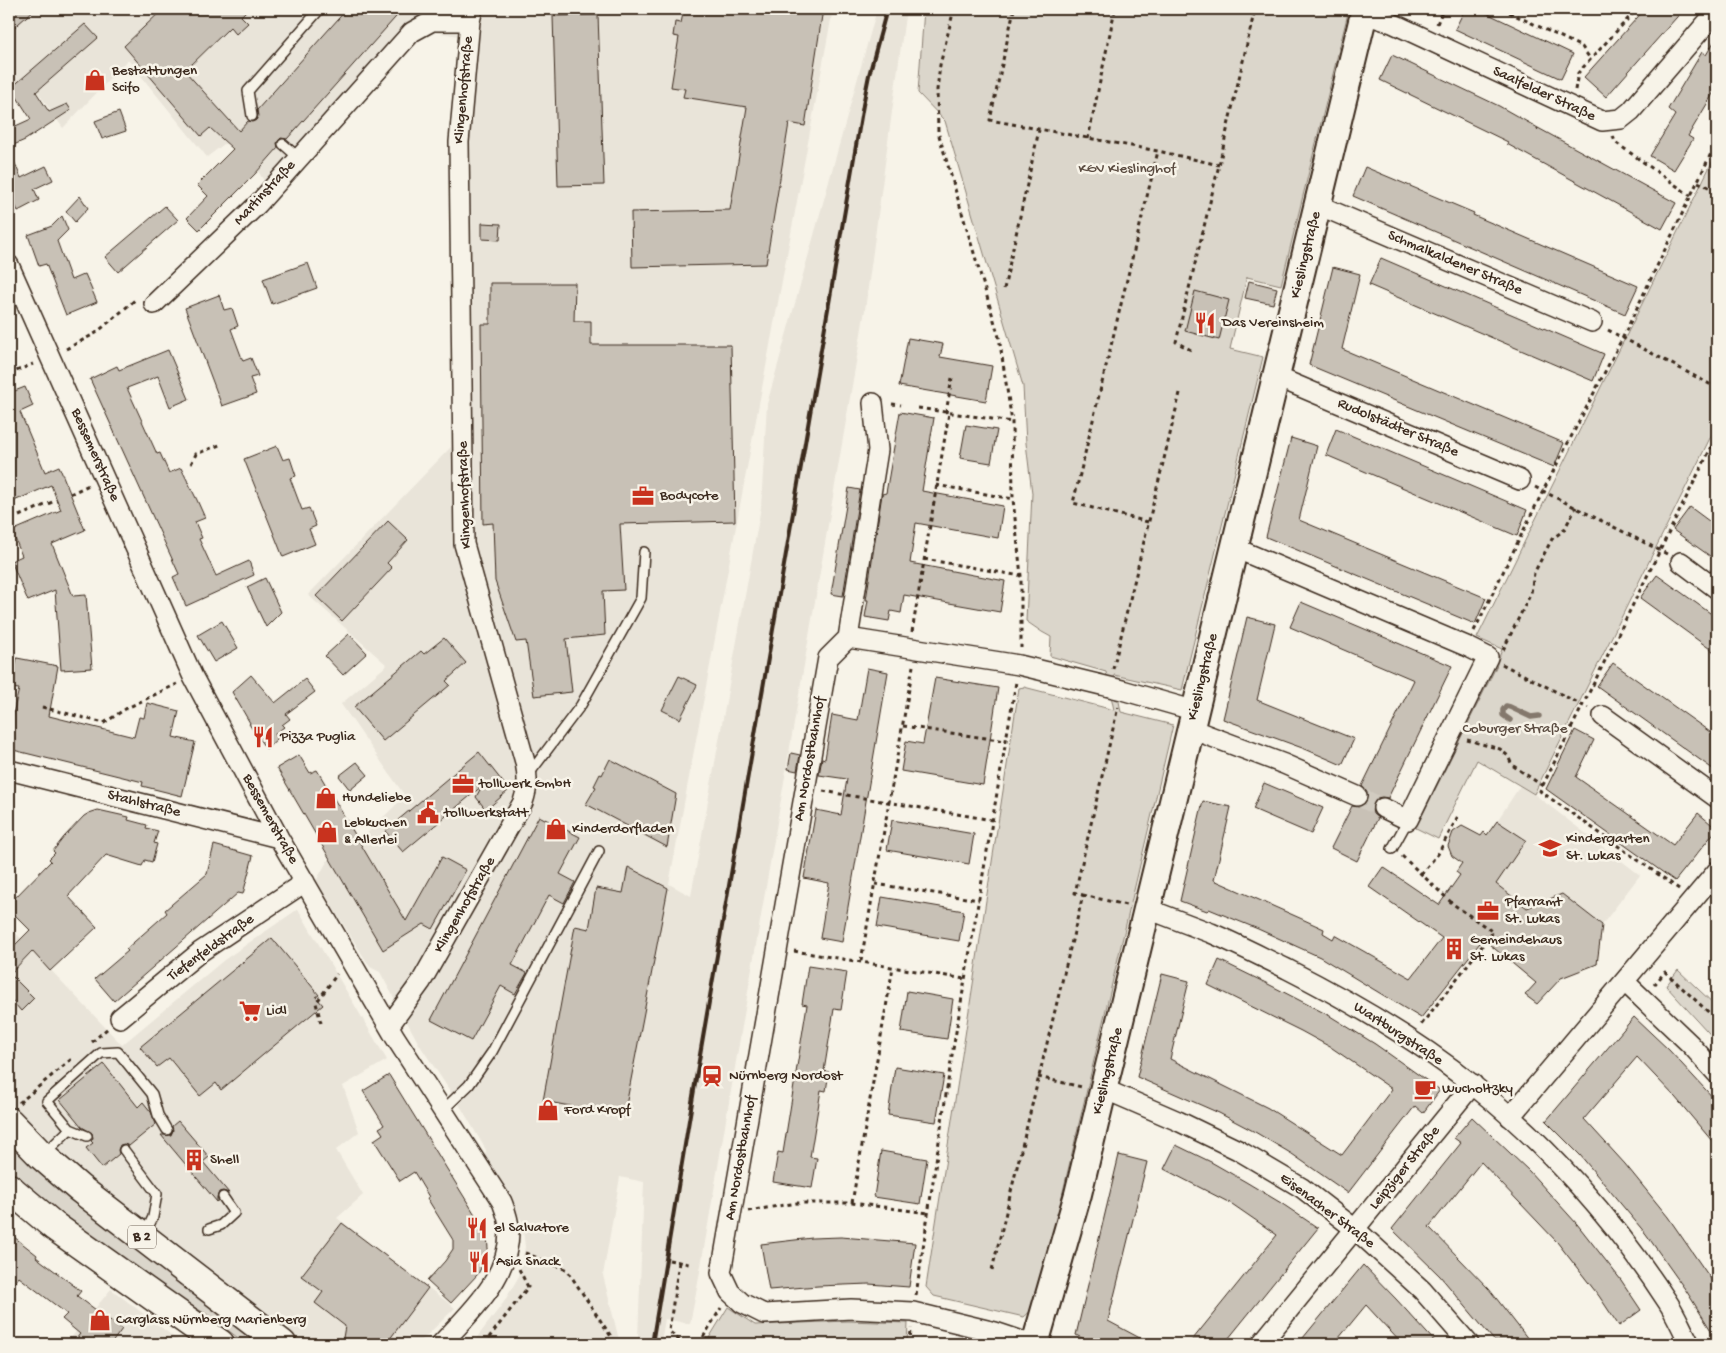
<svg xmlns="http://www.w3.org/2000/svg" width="1726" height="1353" font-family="'Gochi Hand',sans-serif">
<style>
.built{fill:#e9e4d9}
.green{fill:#dbd6cb;stroke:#8b8074}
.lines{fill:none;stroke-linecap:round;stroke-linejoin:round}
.stream{stroke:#84786c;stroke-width:5.5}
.building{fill:#c8c1b6;stroke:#3b2a1e}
.street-tunnel{stroke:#d1cbc0;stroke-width:19;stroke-dasharray:19 9;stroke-linecap:butt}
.lane-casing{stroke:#3b2a1e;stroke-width:12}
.street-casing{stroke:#3b2a1e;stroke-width:22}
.secondary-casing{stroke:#3b2a1e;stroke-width:30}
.primary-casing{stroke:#3b2a1e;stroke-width:31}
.path{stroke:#3b2a1e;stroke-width:3;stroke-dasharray:4 4;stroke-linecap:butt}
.lane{stroke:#f7f3e8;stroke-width:9}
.street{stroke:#f7f3e8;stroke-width:19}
.secondary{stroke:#f7f3e8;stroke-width:26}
.primary{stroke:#f7f3e8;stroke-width:28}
.rail{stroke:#3b2a1e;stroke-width:4}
.labels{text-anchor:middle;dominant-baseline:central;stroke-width:5;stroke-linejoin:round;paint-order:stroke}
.shield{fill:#f7f3e8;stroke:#73665b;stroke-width:1}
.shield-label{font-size:14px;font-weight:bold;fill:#3b2a1e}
.poi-label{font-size:15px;fill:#3b2a1e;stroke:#f7f3e8;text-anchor:start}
.street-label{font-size:15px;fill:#3b2a1e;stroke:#f7f3e8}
.park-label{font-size:15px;fill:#5b4c41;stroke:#f7f3e8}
</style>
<rect width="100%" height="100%" fill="#f7f3e8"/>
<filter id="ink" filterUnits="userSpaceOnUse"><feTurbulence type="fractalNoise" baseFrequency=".02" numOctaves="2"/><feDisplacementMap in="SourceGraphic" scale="10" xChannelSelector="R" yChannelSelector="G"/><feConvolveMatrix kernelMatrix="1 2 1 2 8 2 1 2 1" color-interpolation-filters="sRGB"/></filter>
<g filter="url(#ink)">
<!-- built -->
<path class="built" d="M9 9H833L669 884 691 896 761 507 767 404 877 9H906L865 310 698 1283 690 1324 665 1319 661 1342 638 1338 644 1182 620 1177 603 1275 620 1344H472L504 1302 519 1276 525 1247 522 1221 484 1162 486 1150 462 1109 419 1044 380 972 370 967 316 881 329 858 359 841 405 796 341 704 387 665 308 595 451 447 453 164 460 36 427 31 275 199 258 171 228 144H224L207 157 128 60 63 128 27 77 9 91Z
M1520 786 1534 794 1640 875 1602 925 1562 894 1527 908 1496 884 1497 821Z
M298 909 387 1060 343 1086 359 1132 336 1150 363 1195 337 1218 455 1308 418 1344H302L75 1170 9 1102V926L122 1045 224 960Z
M111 1289 183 1344H66Z"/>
<!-- green -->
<path class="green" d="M924 9H1349L1281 285 1247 277 1230 349 1263 357 1182 690 1114 675 1121 712 1173 725 1036 1306 1024 1317 934 1296 926 1287 1019 688 1024 687 1114 710 1106 672 1050 656 1051 637 1042 632 1026 621 1032 493 1026 443 1023 386 945 121 918 93Z
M1717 152V424L1534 794 1477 760 1438 839 1416 828 1496 667 1502 649 1477 638Z
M1678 970 1717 1007V1042L1666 986Z
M9 1131 272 1344H246L208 1315 144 1279 9 1177Z
M728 1307 755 1325 847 1321 908 1323 907 1344H709L706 1343Z"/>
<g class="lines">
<!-- stream -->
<path class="stream" d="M1510 720 1503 715V710L1506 706 1510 707 1531 717 1539 716"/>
</g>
<!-- building -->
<path class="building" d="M9 9H35L9 32Z
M163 9H248L241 16 248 23 236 34 230 27 185 71 239 131 248 121 252 122 256 120 258 116 257 110 347 9H403L287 139 281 138 279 140 277 143 278 148 255 174 199 230 187 218 208 196 197 185 233 149 210 128 201 136 124 46Z
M684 9H823L805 126 789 123 766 264 632 267 631 212 730 210 747 107 683 97 685 89 671 87 679 37 673 36 675 22 681 23Z
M1465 9H1478L1573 54 1561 79 1455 29Z
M1645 9H1684L1606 97 1584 77Z
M598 15 604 185 558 186 553 16Z
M85 24 98 38 36 92 49 112 67 104 71 110 25 140 9 147V129L31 119 11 88Z
M1717 37V87L1688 136 1693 139 1674 170 1650 156 1675 115 1668 109 1702 52 1706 55Z
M1392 55 1499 106 1538 128 1537 130 1538 128 1676 203 1662 229 1507 144 1508 142 1380 80Z
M119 112 126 131 102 139 95 121Z
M9 149 21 178 46 166 53 180 34 189 39 200 18 211 9 193Z
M1365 167 1474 213 1473 215 1638 286 1625 314 1353 196Z
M80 196 88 208 75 222 66 211Z
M165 206 178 220 118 272 105 257Z
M62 216 68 230 57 241 71 280 85 274 97 302 66 315 46 264 39 266 28 235 52 226Z
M482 223 501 224 500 240 482 239Z
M1381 258 1604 354 1593 381 1369 285Z
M308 263 317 288 272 304 263 279Z
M1333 267 1360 274 1342 349 1564 443 1554 467 1309 365Z
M1249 281 1277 288 1273 304 1245 298Z
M490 283H575L574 321H591V345H731L735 521 620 524 624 590 603 591 605 635 566 639 572 692 534 696 526 641 516 642 495 581 493 523 483 524 481 324H490Z
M1195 291 1229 300 1219 340 1185 331Z
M219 295 224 310 232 308 238 326 231 329 243 361 251 358 258 376 250 378 256 394 222 406 185 308Z
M908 338 943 344 940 357 992 366 986 401 899 386Z
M168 350 189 399 170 407 158 376 127 388 157 454 160 453 169 473 181 468 197 500 205 518 195 522 202 538 199 539 216 576 249 561 254 575 186 606 173 577 179 574 90 379 117 366 119 370Z
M9 386 12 392 25 387 33 406 20 412 45 472 59 466 85 530 52 544 73 596 86 595 92 668 61 670 55 590 28 601 11 561 22 556 12 531 61 510 51 485 14 501 9 489Z
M900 412 934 418 922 491 1003 506 998 538 916 523 910 563 1005 581 1000 612 904 595 901 613 891 611 889 621 865 617 868 600H866L882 494 886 493Z
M966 425 997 430 991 463 960 458Z
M1336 429 1527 510 1517 536 1326 455Z
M1291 438 1317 446 1299 520 1486 598 1475 624 1266 537Z
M277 446 283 460 290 458 296 476 290 478 302 510 309 508 316 526 309 529 315 544 283 557 244 459Z
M849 488 860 490 843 596 831 594Z
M1690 507 1717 527V561L1673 530Z
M388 521 408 540 387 563 392 568 342 621 316 596Z
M1657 575 1717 618V654L1640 598Z
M265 578 281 612 266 627 247 587Z
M1301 602 1452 666 1388 798 1382 797 1377 798 1373 803 1372 809 1373 814 1378 818 1357 861 1331 848 1352 806 1359 807 1363 805 1367 801 1368 794 1362 786 1414 680 1290 627Z
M1247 617 1275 624 1257 700 1354 739 1342 765 1305 749 1223 719Z
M222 621 238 648 214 662 198 635Z
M349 634 367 653 343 675 325 656Z
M444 638 466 663 446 681 450 685 383 741 354 707 421 651 424 654Z
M17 658 58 666 49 716 134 737 139 717 144 718 147 703 179 711 173 737 195 742 182 796 142 786 143 782 9 749V730L19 689 11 688Z
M1613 663 1717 737V772L1597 686Z
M867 668 888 672 842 942 820 938 829 883 804 878 816 810 841 815 847 779 819 775 822 758 825 759 832 715 858 720Z
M251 675 275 703 305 679 315 692 286 714 290 719 282 725 284 727 275 734 278 738 266 749 249 724 250 723 232 692Z
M679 676 697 685 680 719 662 710Z
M935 678 998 688 983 785 901 771 906 741 923 744Z
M1575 730 1594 740 1576 777 1673 845 1698 813 1717 829 1675 881 1546 789Z
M479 752 509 790 486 810 476 797 482 786 403 852 385 831Z
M791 753 800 755 797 771 788 769Z
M299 755 310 773 317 770 406 921 442 857 466 870 433 929 424 924 383 950 277 768Z
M610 759 676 794 667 847 586 804 596 787 594 786 600 774 602 775Z
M357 762 368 775 350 790 339 776Z
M1264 783 1323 808 1311 834 1253 809Z
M1203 801 1231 807 1214 880 1302 919 1324 929 1323 933 1333 939 1335 935 1411 978 1442 938 1369 887 1383 867 1439 905 1460 875 1456 872 1462 863 1452 856 1448 846 1453 832 1462 826 1481 836 1484 832 1487 835 1497 821 1526 840 1496 884 1527 908 1562 894 1602 925 1597 964 1561 978 1537 1004 1525 995 1536 983 1483 939 1421 1018 1320 957 1258 929 1209 909 1207 911 1180 901Z
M98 810 129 817 128 820 147 825 146 828 158 831 154 843 157 844 152 862 145 860 142 866 106 855 68 896 97 927 50 971 32 951 10 974 34 998 21 1011 9 997V951L30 930 9 909V904L51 861 49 859 55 853 53 851 64 837 84 816 89 813Z
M539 816 580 837 560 874 575 882 564 903 549 895 512 965 527 973 515 994 501 986 471 1041 431 1020Z
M892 820 974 834 969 864 887 850Z
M214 845 253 856 243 894 238 893 114 1001 95 979 128 951 126 949 167 913 165 910 207 874Z
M628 867 668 888 624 1116 543 1101 575 926 589 929 596 888 623 893Z
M882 897 964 911 959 941 877 927Z
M272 938 319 995 316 997 323 1005 221 1090 216 1083 200 1096 169 1058 157 1067 140 1047Z
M1219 960 1268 984 1330 1016 1375 1044 1440 1090 1423 1113 1415 1106 1348 1193 1292 1154 1255 1132 1219 1113 1137 1077 1162 974 1189 981 1170 1059 1268 1108 1342 1155 1392 1089 1332 1048 1301 1031 1208 985Z
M808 966 847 972 841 1010 834 1009 824 1071 829 1072 826 1091 821 1090 810 1157 817 1158 812 1188 773 1182 778 1152 783 1153 807 1005 802 1004Z
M907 991 953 999 947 1039 901 1032Z
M1634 1017 1669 1050 1717 1102V1147L1675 1097 1637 1057 1584 1119 1625 1164 1668 1217 1717 1288V1340L1687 1292 1646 1234 1580 1155 1546 1121Z
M104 1064 138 1107 143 1102 151 1112 156 1124 129 1146 124 1144 120 1145 118 1150 119 1154 102 1168 86 1148 93 1143 91 1141 93 1138 92 1133 82 1127 60 1100Z
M895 1067 944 1075 936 1122 888 1115Z
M389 1075 487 1234 488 1249 483 1264 478 1274 451 1303 427 1281 445 1261 453 1249V1240L427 1198 429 1197 414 1172 400 1181 374 1140 383 1134 379 1128 384 1125 363 1091Z
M1472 1117 1529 1171 1577 1224 1621 1280 1641 1310 1619 1326 1599 1296 1557 1242 1481 1162 1429 1227 1489 1289 1532 1344H1497L1440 1276 1392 1229 1461 1143 1454 1138Z
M178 1121 209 1157 203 1162 229 1193 223 1191 219 1192 217 1197V1202L161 1135H171L173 1130 172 1126Z
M1176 1145 1211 1162 1246 1182 1281 1203 1318 1228 1224 1344H1189L1277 1235 1232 1204 1164 1169Z
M881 1151 927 1159 920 1204 874 1197Z
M1119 1155 1147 1162 1108 1321 1151 1344H1093L1076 1335Z
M342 1223 428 1288 386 1344H342L345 1326 315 1303 323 1292 301 1276Z
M9 1233 37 1255 36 1257 81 1291 77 1296 122 1329 111 1344H72L80 1334 62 1319 67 1314 19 1277 9 1290Z
M841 1237 915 1243 909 1287 869 1284 818 1286 769 1290 761 1244 812 1238Z
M1363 1265 1396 1299 1437 1344H1402L1366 1305 1334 1344H1298Z"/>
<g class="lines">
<!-- street-tunnel -->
<path class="street-tunnel" d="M1357 796 1383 808"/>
<!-- lane casing -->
<g class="lane-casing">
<path id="lane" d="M252 116 248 91 320 9
M283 144 299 158
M529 774 581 705 641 598 644 552
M1392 849 1408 820
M443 1110 469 1085 492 1052 599 851
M70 1129 47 1101 101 1053 118 1052 152 1094 158 1115 167 1130
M124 1150 157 1194 153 1217 144 1236
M44 1154 70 1129 87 1136
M209 1229 221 1225 234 1213 223 1197"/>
</g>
<!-- street casing -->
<g class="street-casing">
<path id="street" d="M1364 14 1392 23 1602 121 1621 119 1631 111 1717 11
M1318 205 1592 322
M9 265 193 677 279 838 395 1037 502 1202C505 1210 509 1220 509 1228 511 1276 471 1312 441 1344
M154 304 258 204 412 32 432 21H470
M1277 377 1520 480
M1235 548 1466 646 1488 657 1408 820 1383 808
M1681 562 1717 589
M848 638 878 450 873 403
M1603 716 1717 798
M1191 729 1284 764 1357 796
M9 770 279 838
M1148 909C1169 917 1190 925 1211 933 1237 944 1262 957 1287 969 1352 1002 1416 1039 1473 1085 1547 1144 1615 1221 1667 1301 1676 1314 1682 1330 1690 1344
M1625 982 1690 1044 1717 1074
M120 1018 200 952 305 882
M389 1026 421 982 523 802C528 788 528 777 525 762L464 544 459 142 470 21 473 9
M1104 1089 1178 1121 1238 1150 1302 1188 1355 1229 1422 1290 1469 1344
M1510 1117 1717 871
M1028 1344 1016 1339 995 1332 913 1312 851 1309 764 1314 742 1303 730 1292 721 1273 828 658 848 638 1019 665 1122 690 1196 711
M1261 1344 1473 1084"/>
</g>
<!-- secondary casing -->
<g class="secondary-casing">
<path id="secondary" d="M1035 1344 1078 1194 1365 9"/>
</g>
<!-- primary casing -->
<g class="primary-casing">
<path id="primary" d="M9 1122 42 1156 79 1188 282 1344
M9 1188 54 1226 220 1344"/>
</g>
<!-- path -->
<path class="path" d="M954 9 940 65 937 90 938 132 999 337 1012 422 1013 499 1021 576V648
M1014 9 990 120 1158 151 1219 165
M1502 9 1582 47 1591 60
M1437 24 1443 9
M1575 90 1578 73 1637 9
M1613 136 1615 142 1691 196
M1088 139 1115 9
M1698 182 1717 191
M1004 289 1039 130
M1608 330 1717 388
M66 349 96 333 135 300H136
M1191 350 1176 342 1219 165 1255 9
M9 374 33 364
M892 404 901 405
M918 408 1012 422
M946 413 952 378
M191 464 196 454 222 444
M936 485 1013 499
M1535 487 1667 554
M70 494 89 485
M19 516 57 500
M1148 522 1073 503 1158 151
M924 559 1021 576
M1474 631 1543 491 1623 337 1717 141
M912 632 949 413
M1503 650 1531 593 1534 573 1552 539 1564 530 1576 507
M1502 664 1588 708
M1113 669 1180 393
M42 707 104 723 127 708 177 684
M903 726 1006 741
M1467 740 1500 749 1508 756 1512 765 1543 786
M823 791 992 820
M1402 856 1453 904 1493 932 1421 1025
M1421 874 1438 854 1459 814
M875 884 979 900
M1679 889 1540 791 1717 436
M1083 895 1126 905
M794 951 965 979
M861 961 913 666
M1654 985 1665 972 1717 1020
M321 1023 316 1003 337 974
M92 1042 108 1028
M1038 1077 1082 1087
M19 1103 74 1057
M852 1203 893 967
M748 1211 797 1203H852L928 1213
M525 1253 567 1270 616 1344
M669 1260 689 1264
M679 1262 669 1331 683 1344
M992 1270 1083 895 1075 893 1118 707
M916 1295 951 1061 1016 682
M484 1344 528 1287 519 1269
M699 1344 721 1308
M910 1344 911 1328"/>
<!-- lane -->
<use href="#lane" class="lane"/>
<!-- street -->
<use href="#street" class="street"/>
<!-- secondary -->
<use href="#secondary" class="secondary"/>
<!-- primary -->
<use href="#primary" class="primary"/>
<!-- rail -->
<path class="rail" d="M652 1344 697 1072 863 105 869 75 887 9"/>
</g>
</g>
<!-- icons -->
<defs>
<g id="shop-bare" transform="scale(1.725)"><path d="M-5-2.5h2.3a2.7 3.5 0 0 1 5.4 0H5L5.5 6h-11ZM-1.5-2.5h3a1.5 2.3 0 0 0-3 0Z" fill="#c8321e" stroke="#f7f3e8" stroke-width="2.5" paint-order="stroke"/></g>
<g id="restaurant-bare" transform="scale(1.725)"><path d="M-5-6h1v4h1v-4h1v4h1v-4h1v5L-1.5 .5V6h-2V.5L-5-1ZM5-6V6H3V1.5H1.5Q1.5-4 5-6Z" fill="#c8321e" stroke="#f7f3e8" stroke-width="2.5" paint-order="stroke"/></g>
<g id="office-bare" transform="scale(1.725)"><path d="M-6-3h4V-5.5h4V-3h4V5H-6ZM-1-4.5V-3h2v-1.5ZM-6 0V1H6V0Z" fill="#c8321e" stroke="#f7f3e8" stroke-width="2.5" paint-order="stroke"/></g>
<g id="civic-bare" transform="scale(1.725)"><path d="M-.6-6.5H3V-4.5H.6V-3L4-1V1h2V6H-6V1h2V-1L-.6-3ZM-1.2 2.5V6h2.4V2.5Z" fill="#c8321e" stroke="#f7f3e8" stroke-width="2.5" paint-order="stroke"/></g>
<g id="school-bare" transform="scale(1.725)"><path d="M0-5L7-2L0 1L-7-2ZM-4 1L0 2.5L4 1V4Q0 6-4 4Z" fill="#c8321e" stroke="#f7f3e8" stroke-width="2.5" paint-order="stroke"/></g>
<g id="building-bare" transform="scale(1.725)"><path d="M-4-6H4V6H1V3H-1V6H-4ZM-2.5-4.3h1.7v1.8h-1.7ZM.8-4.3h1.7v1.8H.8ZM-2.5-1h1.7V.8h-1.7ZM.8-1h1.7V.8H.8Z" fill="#c8321e" stroke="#f7f3e8" stroke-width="2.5" paint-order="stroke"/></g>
<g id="supermarket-bare" transform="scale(1.725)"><path d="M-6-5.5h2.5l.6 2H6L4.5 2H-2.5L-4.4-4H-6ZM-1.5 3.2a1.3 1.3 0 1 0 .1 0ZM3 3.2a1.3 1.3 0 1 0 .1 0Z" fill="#c8321e" stroke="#f7f3e8" stroke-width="2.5" paint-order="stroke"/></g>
<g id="station-bare" transform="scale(1.725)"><path d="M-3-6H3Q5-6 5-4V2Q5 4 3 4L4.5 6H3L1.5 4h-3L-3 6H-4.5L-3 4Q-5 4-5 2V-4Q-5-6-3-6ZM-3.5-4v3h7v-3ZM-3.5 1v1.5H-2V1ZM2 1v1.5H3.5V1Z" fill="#c8321e" stroke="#f7f3e8" stroke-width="2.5" paint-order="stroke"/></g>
<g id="cafe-bare" transform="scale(1.725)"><path d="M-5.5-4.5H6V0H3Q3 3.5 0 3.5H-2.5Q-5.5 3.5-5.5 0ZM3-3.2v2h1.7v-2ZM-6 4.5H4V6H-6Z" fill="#c8321e" stroke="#f7f3e8" stroke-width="2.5" paint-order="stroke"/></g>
</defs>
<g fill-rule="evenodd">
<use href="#shop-bare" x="95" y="80"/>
<use href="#restaurant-bare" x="1205" y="323"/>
<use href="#office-bare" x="643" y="496"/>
<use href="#restaurant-bare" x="263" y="737"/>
<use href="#office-bare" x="463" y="784"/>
<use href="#shop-bare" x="326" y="798"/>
<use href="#civic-bare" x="428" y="813"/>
<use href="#shop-bare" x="556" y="829"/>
<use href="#shop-bare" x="327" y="832"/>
<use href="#school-bare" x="1550" y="848"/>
<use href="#office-bare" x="1488" y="911"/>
<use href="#building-bare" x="1454" y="949"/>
<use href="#supermarket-bare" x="250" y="1011"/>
<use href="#station-bare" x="712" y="1076"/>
<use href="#cafe-bare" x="1425" y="1089"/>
<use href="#shop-bare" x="548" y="1110"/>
<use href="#building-bare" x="194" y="1160"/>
<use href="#restaurant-bare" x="477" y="1228"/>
<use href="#restaurant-bare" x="479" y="1262"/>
<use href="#shop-bare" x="100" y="1320"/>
</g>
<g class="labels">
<!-- shield labels -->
<rect class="shield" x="128" y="1225.5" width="28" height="23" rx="4"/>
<g class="shield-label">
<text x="142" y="1237">B 2</text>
</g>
<!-- poi labels -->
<g class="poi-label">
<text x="112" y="71">Bestattungen<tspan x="112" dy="17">Scifo</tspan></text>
<text x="1222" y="323">Das Vereinsheim</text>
<text x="660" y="496">Bodycote</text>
<text x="280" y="737">Pizza Puglia</text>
<text x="479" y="784">tollwerk GmbH</text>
<text x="342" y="798">Hundeliebe</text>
<text x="444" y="813">tollwerkstatt</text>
<text x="344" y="823">Lebkuchen<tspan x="344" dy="17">&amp; Allerlei</tspan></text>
<text x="572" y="829">Kinderdorfladen</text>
<text x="1566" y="839">Kindergarten<tspan x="1566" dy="17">St. Lukas</tspan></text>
<text x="1505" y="902">Pfarramt<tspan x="1505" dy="17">St. Lukas</tspan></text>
<text x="1470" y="940">Gemeindehaus<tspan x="1470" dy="17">St. Lukas</tspan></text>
<text x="266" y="1011">Lidl</text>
<text x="729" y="1076">Nürnberg Nordost</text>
<text x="1442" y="1089">Wucholtzky</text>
<text x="564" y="1110">Ford Kropf</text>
<text x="210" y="1160">Shell</text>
<text x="494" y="1228">el Salvatore</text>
<text x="496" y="1262">Asia Snack</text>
<text x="116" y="1320">Carglass Nürnberg Marienberg</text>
</g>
<!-- street labels -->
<g class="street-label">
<text transform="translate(464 90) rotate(-85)">Klingenhofstraße</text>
<text transform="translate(1544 94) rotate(25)">Saalfelder Straße</text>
<text transform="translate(265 193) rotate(-47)">Martinstraße</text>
<text transform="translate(1306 255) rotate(-76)">Kieslingstraße</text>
<text transform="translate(1455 263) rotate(23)">Schmalkaldener Straße</text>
<text transform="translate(1398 428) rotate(23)">Rudolstädter Straße</text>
<text transform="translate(95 455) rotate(66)">Bessemerstraße</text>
<text transform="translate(465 495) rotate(-92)">Klingenhofstraße</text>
<text transform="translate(1203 677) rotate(-76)">Kieslingstraße</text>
<text transform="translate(810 759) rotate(-80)">Am Nordostbahnhof</text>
<text transform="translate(144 804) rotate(14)">Stahlstraße</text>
<text transform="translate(270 819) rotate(61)">Bessemerstraße</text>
<text transform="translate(465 905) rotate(-60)">Klingenhofstraße</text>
<text transform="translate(211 948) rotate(-36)">Tiefenfeldstraße</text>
<text transform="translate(1398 1034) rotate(33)">Wartburgstraße</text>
<text transform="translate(1108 1071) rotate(-76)">Kieslingstraße</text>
<text transform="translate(741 1158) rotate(-80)">Am Nordostbahnhof</text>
<text transform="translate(1405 1168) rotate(-51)">Leipziger Straße</text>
<text transform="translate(1327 1211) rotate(37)">Eisenacher Straße</text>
</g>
<!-- park labels -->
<g class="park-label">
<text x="1127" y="169">KGV Kieslinghof</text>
<text x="1515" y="729">Coburger Straße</text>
</g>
</g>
<!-- margin -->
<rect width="1726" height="1353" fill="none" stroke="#f7f3e8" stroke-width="30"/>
<rect x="15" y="15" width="1696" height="1323" fill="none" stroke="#3b2a1e" stroke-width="2" filter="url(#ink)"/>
</svg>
